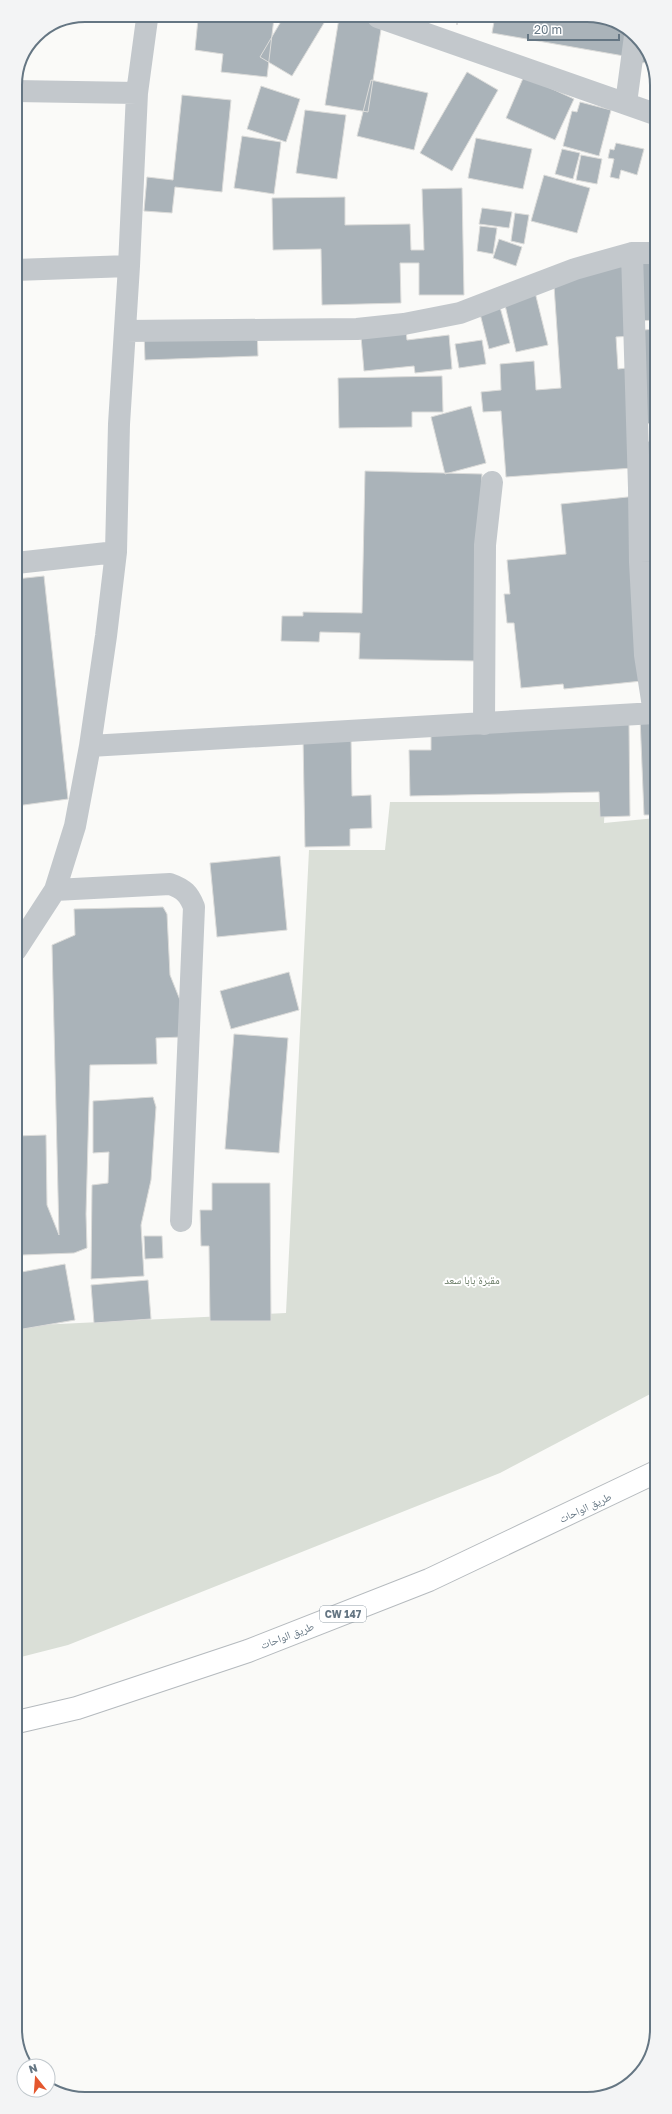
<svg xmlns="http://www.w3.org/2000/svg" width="672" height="2114" font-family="'Golos Text','Noto Naskh Arabic',sans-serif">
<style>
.green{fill:#dadfd7}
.building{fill:#aab3b9;stroke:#dcdcda}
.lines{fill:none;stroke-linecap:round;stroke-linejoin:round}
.primary-casing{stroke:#b5babe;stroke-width:24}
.minor{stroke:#c3c8cc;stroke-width:22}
.primary{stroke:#fff;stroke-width:22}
.labels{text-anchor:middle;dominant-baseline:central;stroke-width:4;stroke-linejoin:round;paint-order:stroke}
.shield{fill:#fff;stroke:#939fa8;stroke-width:1}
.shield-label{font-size:10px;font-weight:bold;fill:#657683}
.park-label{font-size:11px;fill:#687a64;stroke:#fff}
.street-label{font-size:11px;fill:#657683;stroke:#fff}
.rim{fill:none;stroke:#657683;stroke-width:2}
</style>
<rect width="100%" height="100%" fill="#fafaf8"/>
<!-- green -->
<path class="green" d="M390 802H605L604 823 656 818V1391L500 1473 68 1645 17 1658V1326L286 1313 309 850H385Z"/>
<!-- building -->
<path class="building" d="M592 15 629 30 624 56 492 33 495 16Z
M454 16H460L457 25Z
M348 17 382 23 368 112 325 105 339 18Z
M274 18 267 77 221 72 223 54 195 50 198 19Z
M283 18H327L292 76 260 57Z
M639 42 652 62 640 63Z
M467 72 498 90 452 171 420 153Z
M524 76 574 99 555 140 506 118Z
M371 80 428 93 414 150 357 136Z
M261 86 300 99 286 142 247 129Z
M182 95 231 100 222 192 175 187 172 213 144 211 147 177 173 180Z
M580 102 611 110 599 156 563 146 572 111 577 112Z
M305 110 346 115 337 179 296 173Z
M242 136 281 142 274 194 234 188Z
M476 138 532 149 523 189 468 178Z
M616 143 644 149 637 175 621 170 619 179 610 177 614 159 608 158 610 149 614 150Z
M562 149 580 153 573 179 555 174Z
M581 155 602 159 597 184 576 180Z
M544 175 590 188 577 233 531 221Z
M462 188 464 295H419V263H400L401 303 322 305 321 249 273 250 272 198 345 197V225L410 224 411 250H424L422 189Z
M482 208 512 212 509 228 479 224Z
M515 213 529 215 524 244 511 241Z
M480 226 497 228 493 254 477 251Z
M499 239 522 247 516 266 493 258Z
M655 252V320L639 321 634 254Z
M627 266 632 336 616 337 618 369 627 368 633 468 506 477 501 411 483 412 481 392 501 390 500 364 534 361 536 390 561 388 553 271Z
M532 280 548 345 516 352 501 288Z
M496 293 510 343 489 349 476 298Z
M405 321 407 340 449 335 452 369 415 373 414 366 364 371 360 325Z
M257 327 258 356 145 360 144 332Z
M653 329V335H655V423L645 424 636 331Z
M482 340 486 364 459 368 455 344Z
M442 376 443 412H412V427L339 428 338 378Z
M471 406 486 463 445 474 431 417Z
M655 441V580L632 582 642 681 564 689 563 684 521 688 514 623H507L504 594H510L507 560 566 554 561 504 637 496 632 443Z
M365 471 482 474 476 661 359 659 360 633 320 632 319 642 281 641 282 616H303V612L362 613Z
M44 576 68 799 16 806V579Z
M640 717H655L656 815H644Z
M629 723 630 816 600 817 599 792 410 796 409 750H431V727Z
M351 736 352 796 371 795 372 828 350 829V846L305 847 303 737Z
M280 856 287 930 217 937 210 863Z
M163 907 167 914 170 975 182 1005 183 1037 156 1038 157 1064 90 1065 86 1214 87 1248 74 1253 22 1255 16 1240V1136L46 1135 47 1205 59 1235 52 945 75 935 74 909Z
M289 972 299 1010 231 1029 220 991Z
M234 1034 288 1038 279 1153 225 1149Z
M153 1097 156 1107 151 1180 141 1225 144 1276 91 1279 92 1185 108 1183 109 1152 93 1153V1101Z
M212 1183H270L271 1321H210L209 1246H201L200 1210H212Z
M144 1236H162L163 1258 145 1259Z
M65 1264 75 1320 17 1330 16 1273Z
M148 1280 151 1319 94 1323 91 1285Z"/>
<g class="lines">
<!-- primary casing -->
<g class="primary-casing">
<path id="primary" d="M17 1722 77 1708 248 1651 429 1580 656 1472"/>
</g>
<!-- minor -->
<path class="minor" d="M378 17 655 114
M15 91 137 93
M626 103 635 36
M632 253 639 488 640 562 645 655
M15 270 129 266
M125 331 357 329 404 324 460 313 575 269 632 253H655
M16 563 116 552
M654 713 645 655 655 650
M484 724 485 545 492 482
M90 746 655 713
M55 890 170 884C184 889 189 894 194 907L181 1221
M16 950 55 890 75 826 90 746 106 636 116 552 119 424 129 266 137 93 147 19"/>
<!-- primary -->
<use href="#primary" class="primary"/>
</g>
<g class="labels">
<!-- shield labels -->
<rect class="shield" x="320" y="1606" width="46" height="16" rx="3"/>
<g class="shield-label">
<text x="343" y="1614">CW 147</text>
</g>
<!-- park labels -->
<g class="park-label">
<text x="472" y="1279">مقبرة بابا سعد</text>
</g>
<!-- street labels -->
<g class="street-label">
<text transform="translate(585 1507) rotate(-25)">طريق الواحات</text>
<text transform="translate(287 1635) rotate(-21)">طريق الواحات</text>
</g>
</g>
<!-- crop -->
<path d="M0 0H672V2114H0ZM85 22H587A63 63 0 0 1 650 85V2029A63 63 0 0 1 587 2092H85A63 63 0 0 1 22 2029V85A63 63 0 0 1 85 22Z" fill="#f3f4f5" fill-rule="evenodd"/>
<path class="rim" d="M85 22H587A63 63 0 0 1 650 85V2029A63 63 0 0 1 587 2092H85A63 63 0 0 1 22 2029V85A63 63 0 0 1 85 22Z"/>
<!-- north arrow -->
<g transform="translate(36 2078) rotate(343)"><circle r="19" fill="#ffffff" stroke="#c1c8cd"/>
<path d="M0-3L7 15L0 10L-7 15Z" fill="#e4572e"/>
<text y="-6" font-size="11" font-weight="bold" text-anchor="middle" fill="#657683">N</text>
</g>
<!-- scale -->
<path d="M528 34v6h91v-6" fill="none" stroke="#657683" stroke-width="2"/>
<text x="534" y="34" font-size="12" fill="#657683" stroke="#ffffff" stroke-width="3" paint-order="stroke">20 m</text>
</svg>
